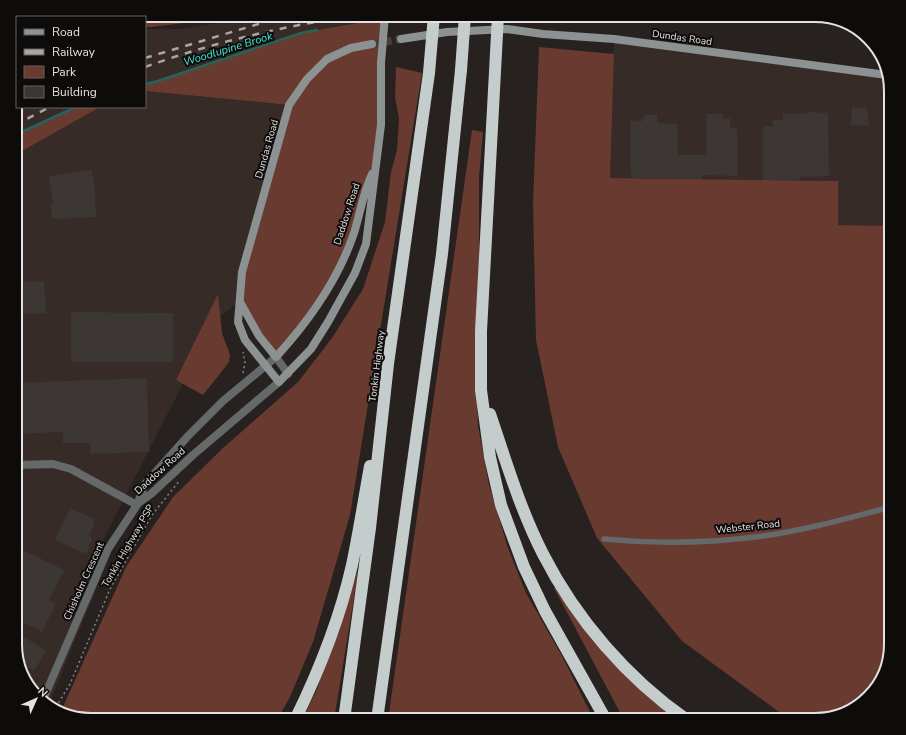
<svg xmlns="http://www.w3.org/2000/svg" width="906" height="735" font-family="'Nunito Sans',sans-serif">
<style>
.built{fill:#372b28}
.green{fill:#683a30}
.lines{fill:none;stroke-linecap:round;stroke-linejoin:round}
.stream{stroke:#26635d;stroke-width:2.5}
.building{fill:#3c3634}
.secondary-tunnel{stroke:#443e3d;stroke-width:8;stroke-dasharray:8 4;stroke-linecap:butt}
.path{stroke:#868180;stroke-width:1.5;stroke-dasharray:2 3;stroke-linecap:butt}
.service{stroke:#666969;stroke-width:5.5}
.minor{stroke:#666969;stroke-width:8}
.secondary{stroke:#8c9291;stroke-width:8}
.motorway{stroke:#c4cdcc;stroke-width:12}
.rail{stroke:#aaa6a5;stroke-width:2.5;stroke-dasharray:7 7;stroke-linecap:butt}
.secondary-bridge{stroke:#8c9291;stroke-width:8}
.motorway-bridge{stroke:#c4cdcc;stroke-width:12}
.labels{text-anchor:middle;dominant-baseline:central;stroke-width:4;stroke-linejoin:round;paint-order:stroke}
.street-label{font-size:10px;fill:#e5e1e0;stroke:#0e0c0b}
.water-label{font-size:11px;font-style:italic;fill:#44ecdd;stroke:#0e0c0b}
.rim{fill:none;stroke:#e5e1e0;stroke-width:2}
</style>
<rect width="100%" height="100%" fill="#272120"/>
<!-- built -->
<path class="built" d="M270 15H365V21L301 33 145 86V29H179Z
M683 15H815L840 25Z
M614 39 887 74 891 91V226L838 225 837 181 610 178Z
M145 91 298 106 246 297 216 319 103 540 112 551 49 704 41 701 23 678 15 649V98L17 97V107H145Z"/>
<!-- green -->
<path class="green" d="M91 15H233L216 19 152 27H145V17H86Z
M385 18 378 163 338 269 276 357 240 302 242 272 289 105 145 91V84L158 81 301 33Z
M539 47 614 54 610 178 838 181V225L891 226V644L872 694 848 712 815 720H790L682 641 597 538 558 447 536 340 533 203Z
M396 67 422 73 350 515 313 642 290 697 277 720H91L62 709 126 567 173 497 223 448 298 382 332 338 363 289 385 222 391 172 397 150 399 119 395 97Z
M76 107H100L15 155V135Z
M472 130 483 132 479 177V267L475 339 478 426 489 485 508 548 526 593 562 656 594 720H388Z
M218 294 222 333 230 355 229 362 223 370 203 395 176 380Z
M359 567 334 720H302L317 689Z
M560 586 577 612 685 720H624L554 588Z"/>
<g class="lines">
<!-- stream -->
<path class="stream" d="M145 84 158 81 301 33 317 30
M15 135 76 107"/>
</g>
<!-- building -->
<path class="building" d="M852 107 867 108 869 126 851 125Z
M807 112 828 113 829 176 800 177V180H763V126L773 127V120H783V114H807Z
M706 114H723V119L730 118V127L737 128 738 176 702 175V179L631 178 630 120 643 121 644 115H657V123L677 124 678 155H707Z
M92 170 95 193 96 217 52 219 51 203 53 202 49 176Z
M44 281 46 313 15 314V282Z
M71 312 173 313V362H71Z
M147 378 149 452 90 454V443H63V432L15 434V383Z
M70 508 92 518 95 525 89 533 92 540 86 554 55 540Z
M15 546 64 570 49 600 56 604 42 632 15 618Z
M15 631 46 651 34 671 19 661 15 649Z"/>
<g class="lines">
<!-- secondary-tunnel -->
<path class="secondary-tunnel" d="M372 44 401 39"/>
<!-- path -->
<path class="path" d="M243 373 245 362 243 352
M56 707 70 684 110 589 152 515 180 480"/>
<!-- service -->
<path class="service" d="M604 539C655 544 711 543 763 536 806 530 849 518 891 507"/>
<!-- minor -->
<path class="minor" d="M15 465 53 464 71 469 137 505
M137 504 151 494 193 455 279 382
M42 702 108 549 137 505 145 484 188 436 223 401 276 357 288 374"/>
<!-- secondary -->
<path class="secondary" d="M401 39 447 32 507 29 543 34 614 39 887 75
M372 44 351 48 327 59 307 79 289 105 242 272 238 322 245 340 279 382 311 349 328 322 355 273 366 244 381 125V63
M240 302 259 336 276 357C308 322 339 278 354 233 360 214 363 193 372 174"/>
<!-- motorway -->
<path class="motorway" d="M496 53 481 331V390L490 457 501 505 524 567 545 611 606 720
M490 414C506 461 520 509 543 554 576 619 627 678 687 720
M295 720C319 671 340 618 352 565 359 532 364 499 370 466
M344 720 370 528 388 364 429 73
M377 720 442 254 461 70"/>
<!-- rail -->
<path class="rail" d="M810 15H816
M145 58 282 17
M145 67C214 42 285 26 357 15
M15 114 28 107
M15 125 50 107"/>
<!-- secondary-bridge -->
<path class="secondary-bridge" d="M381 63 385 15"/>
<!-- motorway-bridge -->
<path class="motorway-bridge" d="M496 53 498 15
M461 70 465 15
M429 73 434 15"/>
</g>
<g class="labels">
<!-- street labels -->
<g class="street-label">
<text transform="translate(682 38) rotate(8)">Dundas Road</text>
<text transform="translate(267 149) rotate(-74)">Dundas Road</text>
<text transform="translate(347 214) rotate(-72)">Daddow Road</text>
<text transform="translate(377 366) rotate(-83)">Tonkin Highway</text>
<text transform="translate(160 471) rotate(-42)">Daddow Road</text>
<text transform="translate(748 527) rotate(-6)">Webster Road</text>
<text transform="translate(128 546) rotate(-60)">Tonkin Highway PSP</text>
<text transform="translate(84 581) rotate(-66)">Chisholm Crescent</text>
</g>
<!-- water labels -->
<g class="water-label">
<text transform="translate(228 49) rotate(-17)">Woodlupine Brook</text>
</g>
</g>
<!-- crop -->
<path d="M0 0H906V735H0ZM91 22H815A69 69 0 0 1 884 91V644A69 69 0 0 1 815 713H91A69 69 0 0 1 22 644V91A69 69 0 0 1 91 22Z" fill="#0e0c0b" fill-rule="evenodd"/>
<path class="rim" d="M91 22H815A69 69 0 0 1 884 91V644A69 69 0 0 1 815 713H91A69 69 0 0 1 22 644V91A69 69 0 0 1 91 22Z"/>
<!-- legend -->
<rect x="16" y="16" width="130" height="92" fill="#0e0c0b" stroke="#646160"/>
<rect x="24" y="29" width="20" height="6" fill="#8c9291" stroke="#646160"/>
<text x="52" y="36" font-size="12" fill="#e5e1e0">Road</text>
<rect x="24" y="49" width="20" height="6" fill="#aaa6a5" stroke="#646160"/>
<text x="52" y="56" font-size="12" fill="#e5e1e0">Railway</text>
<rect x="24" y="66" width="20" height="12" fill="#683a30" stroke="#646160"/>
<text x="52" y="76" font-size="12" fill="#e5e1e0">Park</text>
<rect x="24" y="86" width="20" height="12" fill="#3c3634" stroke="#646160"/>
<text x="52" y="96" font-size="12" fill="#e5e1e0">Building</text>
<!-- north arrow -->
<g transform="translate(36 699) rotate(45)" stroke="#0e0c0b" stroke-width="3" paint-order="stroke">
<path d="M0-3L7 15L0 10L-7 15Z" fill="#e5e1e0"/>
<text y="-6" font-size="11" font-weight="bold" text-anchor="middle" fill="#e5e1e0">N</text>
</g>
</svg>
